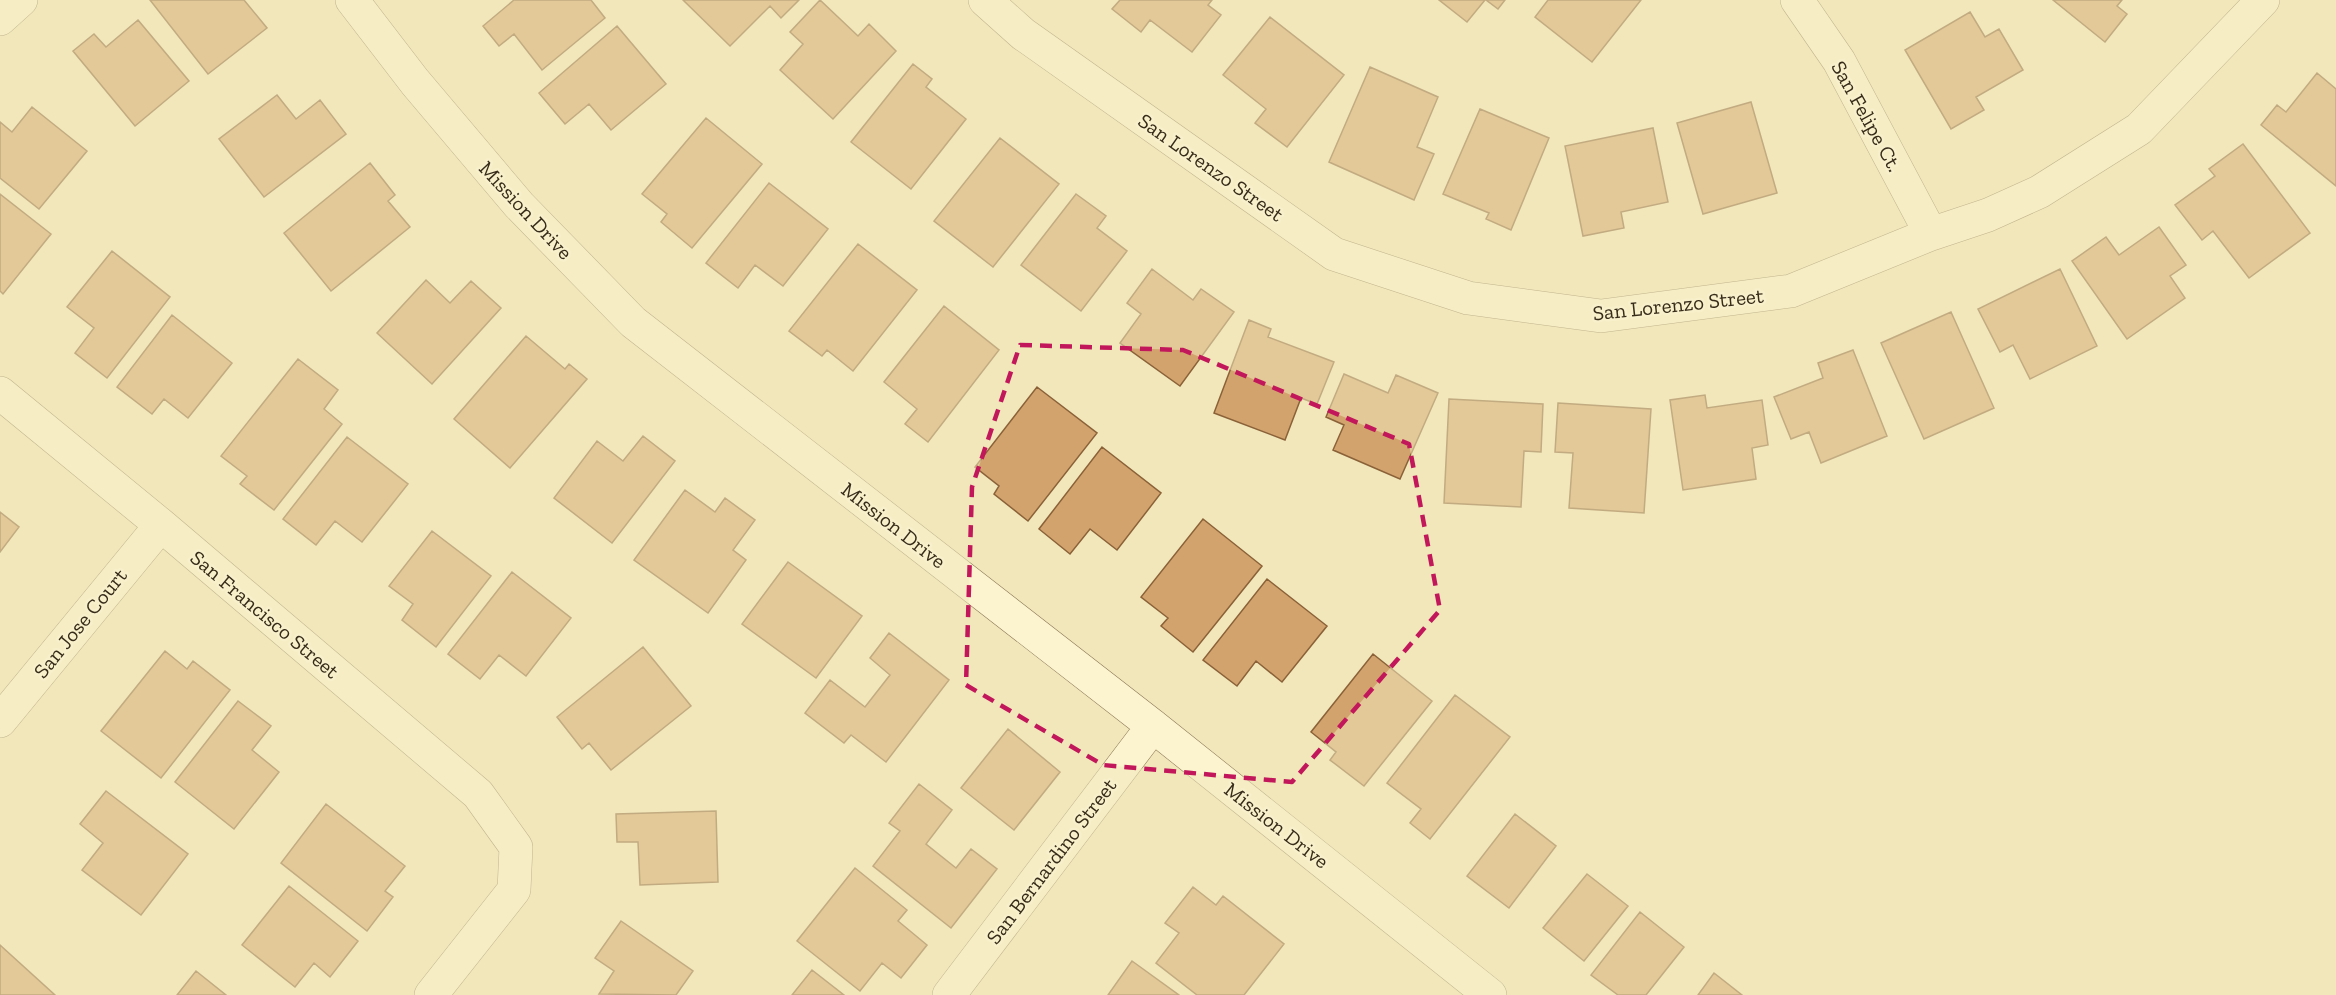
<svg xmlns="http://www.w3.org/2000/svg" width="2336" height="995" font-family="'Zilla Slab',serif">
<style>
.building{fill:#d3a36e;stroke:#8b6238;stroke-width:1.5}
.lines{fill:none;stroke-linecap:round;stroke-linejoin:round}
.minor-casing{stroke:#8a7754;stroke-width:34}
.minor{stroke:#fcf3cf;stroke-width:33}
.marked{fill:none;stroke:#c2185b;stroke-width:4.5;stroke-dasharray:12 8;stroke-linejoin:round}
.labels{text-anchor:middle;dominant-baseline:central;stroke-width:5;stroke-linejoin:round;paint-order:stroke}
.street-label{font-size:21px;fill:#372c1a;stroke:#f8f0cb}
</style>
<rect width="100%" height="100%" fill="#f1e7bb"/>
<!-- building -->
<path class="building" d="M150 0H244L267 28 208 74Z
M514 0H591L605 18 542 70 514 34 499 46 483 26Z
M683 0H799L781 18 770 6 730 46Z
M820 0 858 36 869 24 896 51 833 119 780 70 803 44 790 32Z
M1120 0H1212L1208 5 1221 15 1192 52 1150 20 1141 32 1112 9Z
M1439 0H1485L1467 22Z
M1486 0H1505L1498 9Z
M1548 0H1641L1592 62 1535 17Z
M2053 0H2122L2117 6 2127 14 2105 42Z
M1970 12 1985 37 1999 29 2023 70 1976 97 1984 110 1951 129 1905 50Z
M1270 17 1344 75 1287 147 1255 123 1266 109 1223 75Z
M138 20 189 81 135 126 73 51 94 34 106 47Z
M617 26 666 84 611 130 589 104 565 124 539 93Z
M913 64 932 79 926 87 966 119 911 189 851 142Z
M1370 67 1438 97 1417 147 1434 154 1414 200 1329 162Z
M2317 73 2336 89V186L2261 125 2277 105 2286 112Z
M277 95 296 119 320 100 346 134 264 197 219 139Z
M1751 102 1777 193 1703 214 1677 123Z
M32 107 87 151 39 209 0 178V122L12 132Z
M1480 109 1549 138 1511 230 1486 219 1489 213 1443 194Z
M706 118 762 164 692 248 661 222 667 214 642 194Z
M1653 128 1668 202 1621 212 1624 228 1583 236 1565 146Z
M1000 138 1059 184 993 267 934 221Z
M2243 144 2310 233 2249 278 2213 231 2202 240 2175 205 2215 176 2209 169Z
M370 163 395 195 388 201 410 227 331 291 284 233Z
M769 183 828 229 783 286 755 265 738 288 706 263Z
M0 194 51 234 3 294 0 291Z
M1076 194 1106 216 1097 228 1127 251 1081 311 1021 265Z
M2159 227 2186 265 2170 276 2185 298 2127 339 2072 261 2106 237 2119 255Z
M858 244 917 290 853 371 827 350 822 356 789 331Z
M112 251 170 297 107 378 75 353 94 328 67 307Z
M1152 269 1193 300 1201 289 1234 312 1180 386 1120 343 1141 314 1127 303Z
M2060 269 2097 346 2030 379 2013 345 2000 352 1978 309Z
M426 280 450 303 471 281 501 308 432 384 377 333Z
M944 306 999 350 928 442 905 424 917 409 884 382Z
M1951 312 1994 408 1924 439 1881 343Z
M172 315 232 363 188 418 164 399 152 414 117 387Z
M1249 320 1271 329 1268 337 1334 362 1317 404 1301 398 1285 440 1214 413Z
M526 336 565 369 569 364 587 379 510 468 454 419Z
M1853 350 1887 436 1821 463 1809 432 1791 439 1774 397 1823 378 1818 363Z
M298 359 338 390 324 409 342 424 274 510 240 484 247 476 221 456Z
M1344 374 1388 393 1396 375 1438 393 1400 479 1333 450 1344 425 1326 417Z
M1037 387 1097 433 1028 521 994 494 999 486 975 467Z
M1705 395 1707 408 1762 400 1768 445 1752 448 1756 479 1683 490 1670 400Z
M1449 399 1543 404 1541 452 1524 451 1521 507 1444 503Z
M1558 403 1651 409 1644 513 1569 508 1573 453 1555 452Z
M643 436 675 461 612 543 554 498 597 441 623 461Z
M347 437 408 484 362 542 335 521 316 545 283 519Z
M1102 447 1161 493 1117 550 1090 529 1070 554 1039 529Z
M685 490 715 512 725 498 755 520 733 550 746 560 708 613 634 560Z
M0 512 19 527 0 552Z
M1203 519 1262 566 1193 652 1161 626 1168 618 1141 597Z
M432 531 491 576 436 647 402 620 413 604 389 586Z
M788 562 862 616 816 678 742 624Z
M512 572 571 618 526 676 499 655 480 679 448 654Z
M1267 579 1327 626 1282 682 1256 661 1237 686 1203 660Z
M889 633 949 680 886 762 851 735 844 743 805 713 830 680 865 707 890 675 870 658Z
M643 647 691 706 611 770 589 743 582 749 557 717Z
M165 651 187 669 193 661 230 690 161 778 101 731Z
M1373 654 1432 701 1364 786 1330 760 1336 752 1311 732Z
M1455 695 1510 737 1430 839 1410 823 1421 809 1387 783Z
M238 701 271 726 252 750 279 772 234 829 175 782Z
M1008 729 1060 772 1014 830 961 788Z
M919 784 952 810 926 844 956 868 971 849 997 869 951 928 873 866 900 831 889 823Z
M106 791 188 854 141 915 82 870 103 843 80 824Z
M326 804 405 866 385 891 393 897 367 931 281 863Z
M716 811 718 882 640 885 638 842H617L616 814Z
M1515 814 1556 846 1509 908 1467 876Z
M855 868 907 910 898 921 927 945 901 978 882 963 860 991 797 941Z
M1587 874 1628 906 1584 961 1543 928Z
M289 886 358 941 330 977 314 963 295 987 242 945Z
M1193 887 1216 905 1223 896 1284 944 1244 995H1197L1156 963 1179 933 1165 923Z
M1640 912 1684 947 1646 995H1618L1591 975Z
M621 921 693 971 676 995 599 994 614 971 595 958Z
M0 945 55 995H0Z
M1132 961 1179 995H1108Z
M812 970 844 995H792Z
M196 971 226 995H177Z
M1714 973 1742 995H1698Z"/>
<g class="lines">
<!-- minor casing -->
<g class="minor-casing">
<path id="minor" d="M352 0 415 82 519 205 633 322 1153 726 1490 995
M985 0 1023 34 1334 254 1468 298 1601 316 1791 291 1931 234 1988 215 2039 192 2139 129 2263 0
M1797 0 1839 61 1931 234
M0 19 21 0
M0 393 161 525 478 794 516 847 514 890 431 995
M0 721 161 525
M949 995 1153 726"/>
</g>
<!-- minor -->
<use href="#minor" class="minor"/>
</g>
<!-- marked area -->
<path d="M0 0H2336V995H0ZM1020 345 1183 350 1409 444 1440 610 1292 782 1103 765 966 685 972 487Z" fill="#f1e7bb" fill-opacity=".55" fill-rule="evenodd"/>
<path class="marked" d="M1020 345 1183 350 1409 444 1440 610 1292 782 1103 765 966 685 972 487Z"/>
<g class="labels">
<!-- street labels -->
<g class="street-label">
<text transform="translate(1867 116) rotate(61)">San Felipe Ct.</text>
<text transform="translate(1211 167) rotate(35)">San Lorenzo Street</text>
<text transform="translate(526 210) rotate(47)">Mission Drive</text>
<text transform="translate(1678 304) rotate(-6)">San Lorenzo Street</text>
<text transform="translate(894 525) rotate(38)">Mission Drive</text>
<text transform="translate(265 614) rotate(40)">San Francisco Street</text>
<text transform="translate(80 623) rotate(-51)">San Jose Court</text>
<text transform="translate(1277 825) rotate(38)">Mission Drive</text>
<text transform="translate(1051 861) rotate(-53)">San Bernardino Street</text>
</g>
</g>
</svg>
